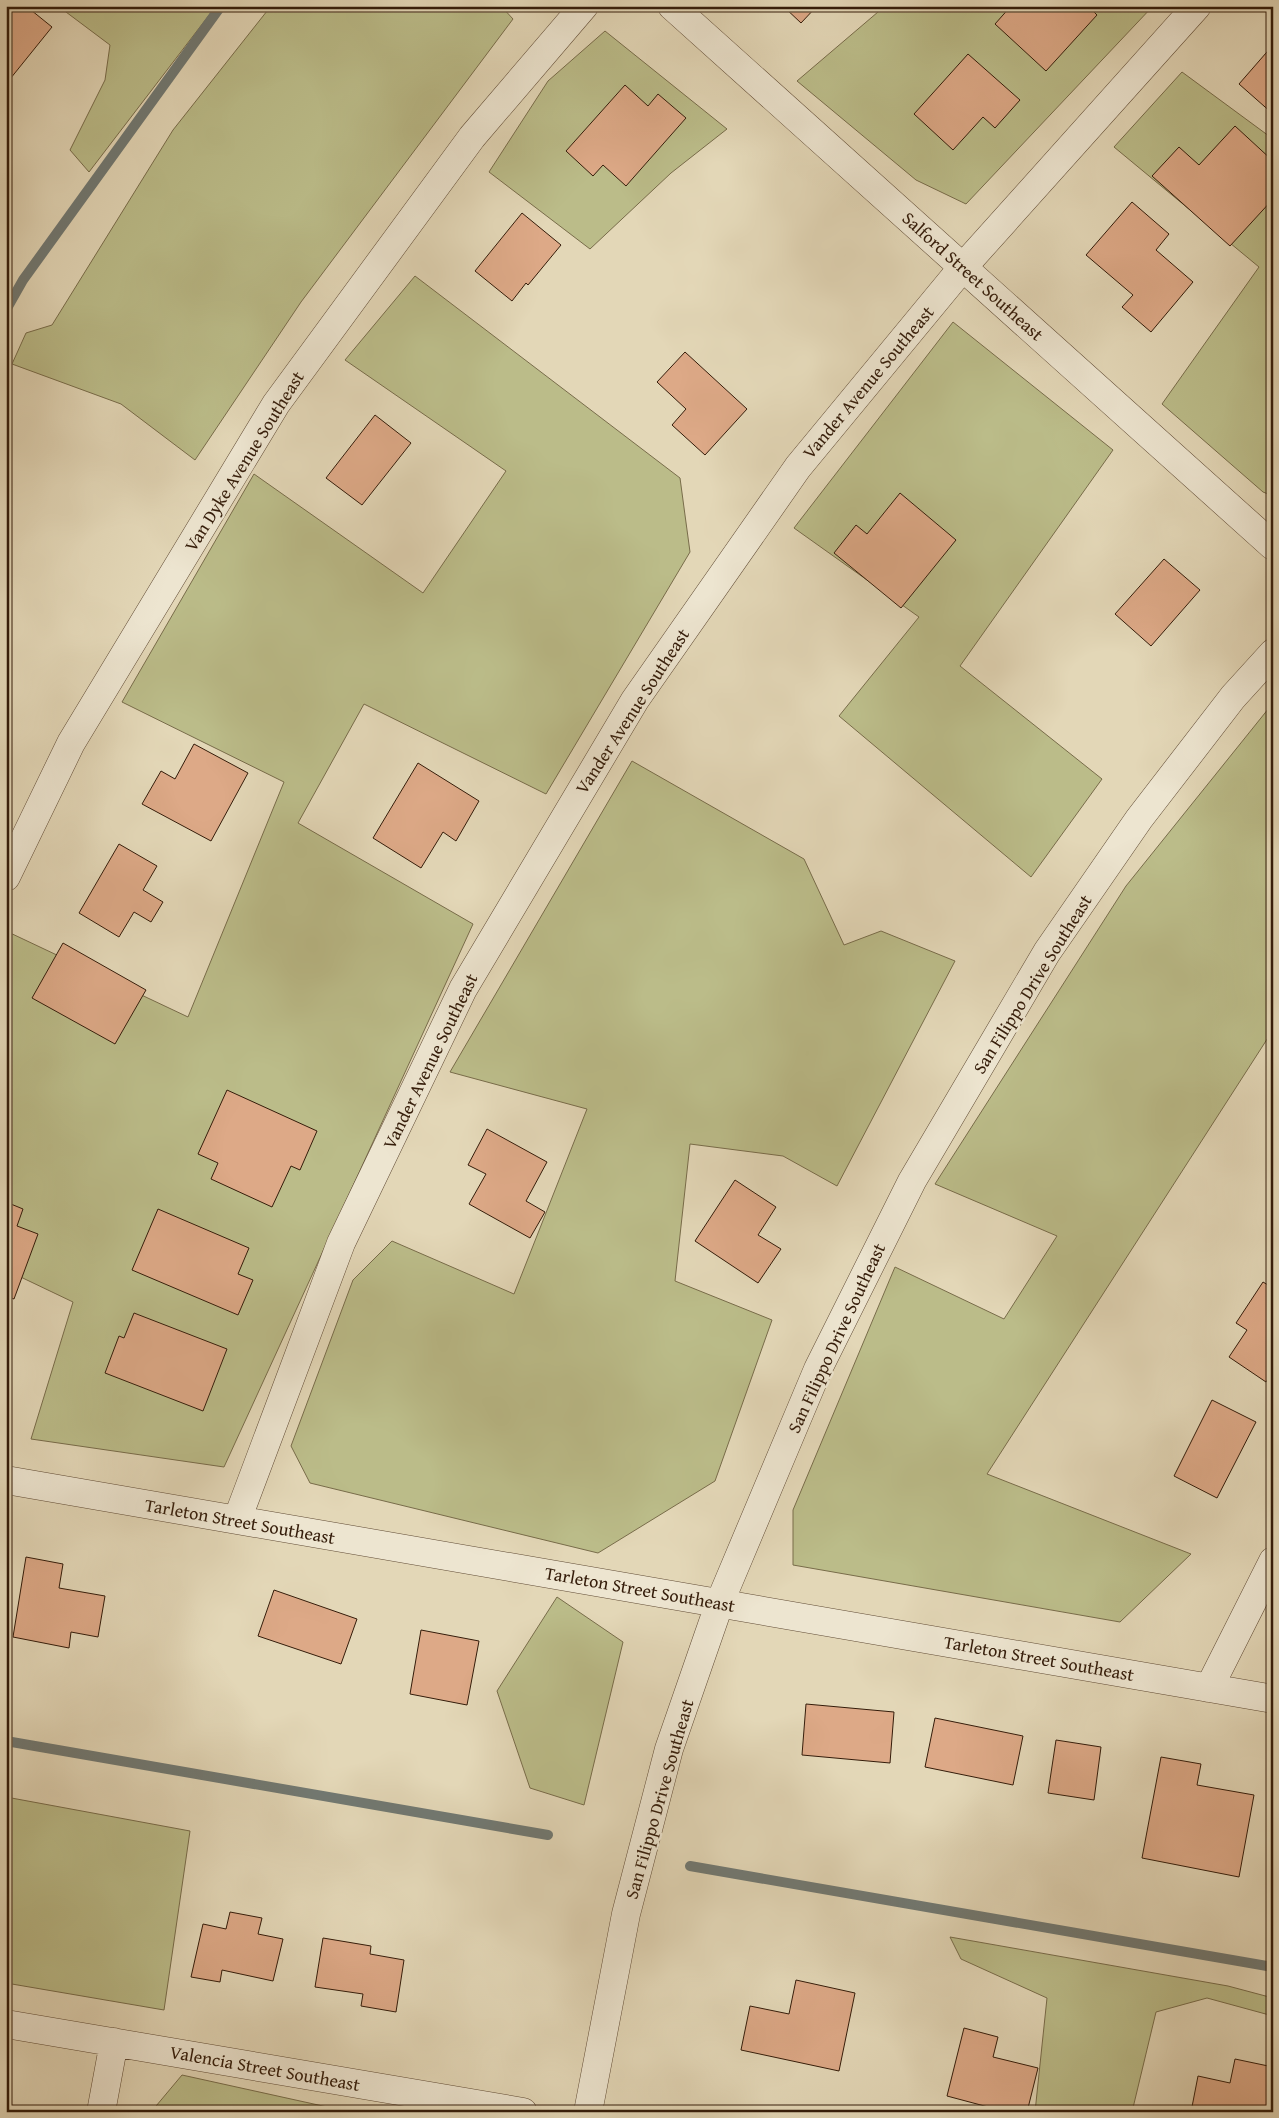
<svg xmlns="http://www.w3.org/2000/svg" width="1279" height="2118" font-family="'Gentium Book Plus',serif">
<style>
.green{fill:#bbbc89;stroke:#786c4a}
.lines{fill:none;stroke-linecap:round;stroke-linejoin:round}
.stream{stroke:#717973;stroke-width:10}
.building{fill:#dda987;stroke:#341c0a}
.minor-casing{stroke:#604b35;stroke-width:29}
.minor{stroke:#ede5d0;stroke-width:28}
.labels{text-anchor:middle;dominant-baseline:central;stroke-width:4.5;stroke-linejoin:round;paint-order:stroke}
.street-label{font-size:18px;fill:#341c0a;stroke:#ede5d0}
</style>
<rect width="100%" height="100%" fill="#e3d7b7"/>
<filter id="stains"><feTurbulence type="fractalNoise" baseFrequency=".004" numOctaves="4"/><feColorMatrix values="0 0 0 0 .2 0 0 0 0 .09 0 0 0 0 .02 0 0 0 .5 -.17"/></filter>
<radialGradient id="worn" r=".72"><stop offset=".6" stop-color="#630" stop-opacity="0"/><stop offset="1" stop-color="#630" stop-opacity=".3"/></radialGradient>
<!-- green -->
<path class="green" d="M58 6H216L89 172 70 150 105 80 110 45Z
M271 6H501L513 19 301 302 195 460 121 404 12 364 26 333 52 325 173 130Z
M885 6H1153L966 204 916 180 797 81Z
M605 31 727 129 671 173 590 249 489 172 548 81Z
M1182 72 1273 139V496L1263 492 1162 404 1259 267 1114 147Z
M415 276 680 478 690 552 546 794 364 704 298 823 473 924 224 1467 31 1439 73 1302 6 1270V931L188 1017 284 782 122 702 254 474 423 593 506 471 345 360Z
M953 322 1113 450 960 666 1102 779 1031 877 839 716 919 617 794 528Z
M1273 703V1030L987 1474 1191 1554 1120 1622 793 1565V1510L895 1267 1004 1319 1057 1236 935 1184 1126 886Z
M632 761 804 859 844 945 881 931 955 961 837 1186 783 1156 690 1144 675 1281 772 1320 715 1481 598 1553 310 1483 291 1446 353 1280 392 1241 514 1294 587 1109 450 1072Z
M557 1597 623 1642 584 1805 530 1788 497 1691Z
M6 1797 190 1831 164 2010 6 1983Z
M950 1937 1228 1986 1273 1998V2016L1207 1998 1156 2012 1132 2112H1035L1047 1998 961 1959Z
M182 2075 350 2112H151Z"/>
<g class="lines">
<!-- stream -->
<path class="stream" d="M6 310 23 280 221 6
M6 1741 548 1835
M690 1866 1273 1967"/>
</g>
<!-- building -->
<path class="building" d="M6 6H26L52 27 6 84Z
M783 6H817L801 23Z
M1011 6H1088L1097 15 1046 71 995 24Z
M1273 45V114L1239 84Z
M968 54 1020 100 995 128 983 117 953 150 914 114Z
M625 85 648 106 658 94 686 118 626 186 603 165 593 176 566 151Z
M1235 126 1273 161V199L1230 246 1152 176 1179 147 1199 165Z
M1132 202 1169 234 1156 250 1193 282 1151 332 1122 307 1133 295 1086 255Z
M522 213 561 245 528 285 526 283 512 301 475 271Z
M685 352 747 409 705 455 672 425 686 409 657 382Z
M375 415 411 443 362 505 326 478Z
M900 493 956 540 901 608 834 553 856 525 867 534Z
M1164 559 1200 590 1151 646 1115 614Z
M194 744 248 773 211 841 142 804 161 771 175 779Z
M418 763 479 801 456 841 443 832 421 868 373 838Z
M119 844 157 866 143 890 163 902 151 922 134 912 119 937 79 913Z
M63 943 146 990 115 1044 32 998Z
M227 1090 317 1131 300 1170 291 1166 272 1207 211 1179 218 1163 198 1154Z
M487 1129 547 1162 526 1201 545 1212 530 1238 469 1204 486 1174 468 1165Z
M735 1180 776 1207 758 1235 781 1249 758 1283 695 1241Z
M6 1202 23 1209 17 1226 38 1234 14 1299 6 1296Z
M158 1209 249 1248 238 1274 253 1280 238 1315 132 1270Z
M1263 1282 1273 1288V1372L1266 1382 1229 1357 1247 1330 1236 1323Z
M134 1313 227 1349 203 1411 105 1373 119 1336 124 1338Z
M1212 1400 1256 1422 1217 1498 1174 1476Z
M26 1557 63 1564 59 1588 105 1596 98 1637 71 1632 69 1648 13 1637Z
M274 1590 357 1619 341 1664 258 1636Z
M421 1630 479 1641 467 1705 410 1694Z
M806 1704 894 1712 890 1763 802 1755Z
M935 1718 1023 1736 1013 1785 925 1767Z
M1056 1740 1101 1747 1094 1800 1048 1793Z
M1161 1757 1201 1764 1197 1785 1254 1795 1239 1877 1142 1858Z
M230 1912 262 1918 258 1934 283 1939 273 1981 222 1970 220 1982 191 1977 203 1924 226 1929Z
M323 1938 371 1946 370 1954 404 1960 396 2012 361 2006 363 1994 315 1987Z
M796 1980 855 1993 839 2071 741 2050 750 2006 789 2014Z
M964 2028 998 2037 993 2057 1038 2068 1027 2112H1007L947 2096Z
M1235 2059 1273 2067V2089L1268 2112H1191L1198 2076 1230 2083Z"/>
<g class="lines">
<!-- minor casing -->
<g class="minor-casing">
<path id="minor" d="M672 6 1273 546
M6 877 71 743 276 404 472 137 584 6
M6 1480 1273 1699
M237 1520 341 1243 463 989 635 700 798 467 963 267 1197 6
M1209 1688 1273 1561
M6 2024 523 2112
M101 2112 114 2042
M588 2112 626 1914 669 1749 720 1602 818 1369 912 1181 1047 952 1139 819 1233 697 1273 653"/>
</g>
<!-- minor -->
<use href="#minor" class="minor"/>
</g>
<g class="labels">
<!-- street labels -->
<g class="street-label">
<text transform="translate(973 276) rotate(42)">Salford Street Southeast</text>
<text transform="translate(868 382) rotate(-50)">Vander Avenue Southeast</text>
<text transform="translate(244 461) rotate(-58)">Van Dyke Avenue Southeast</text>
<text transform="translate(632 711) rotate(-57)">Vander Avenue Southeast</text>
<text transform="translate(1032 984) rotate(-58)">San Filippo Drive Southeast</text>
<text transform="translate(430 1061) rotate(-64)">Vander Avenue Southeast</text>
<text transform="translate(836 1338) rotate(-65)">San Filippo Drive Southeast</text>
<text transform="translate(240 1521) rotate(10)">Tarleton Street Southeast</text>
<text transform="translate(640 1589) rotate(10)">Tarleton Street Southeast</text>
<text transform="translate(1039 1658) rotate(10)">Tarleton Street Southeast</text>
<text transform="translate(659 1799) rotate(-74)">San Filippo Drive Southeast</text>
<text transform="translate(265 2068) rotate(10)">Valencia Street Southeast</text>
</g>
</g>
<!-- margin -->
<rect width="1279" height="2118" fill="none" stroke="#e3d7b7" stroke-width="25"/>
<rect x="8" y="8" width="1264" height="2103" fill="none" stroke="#341c0a" stroke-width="2.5"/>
<rect x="12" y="12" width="1254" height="2093" fill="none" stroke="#341c0a"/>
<rect width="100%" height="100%" filter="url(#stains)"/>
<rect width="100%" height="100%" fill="url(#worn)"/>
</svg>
